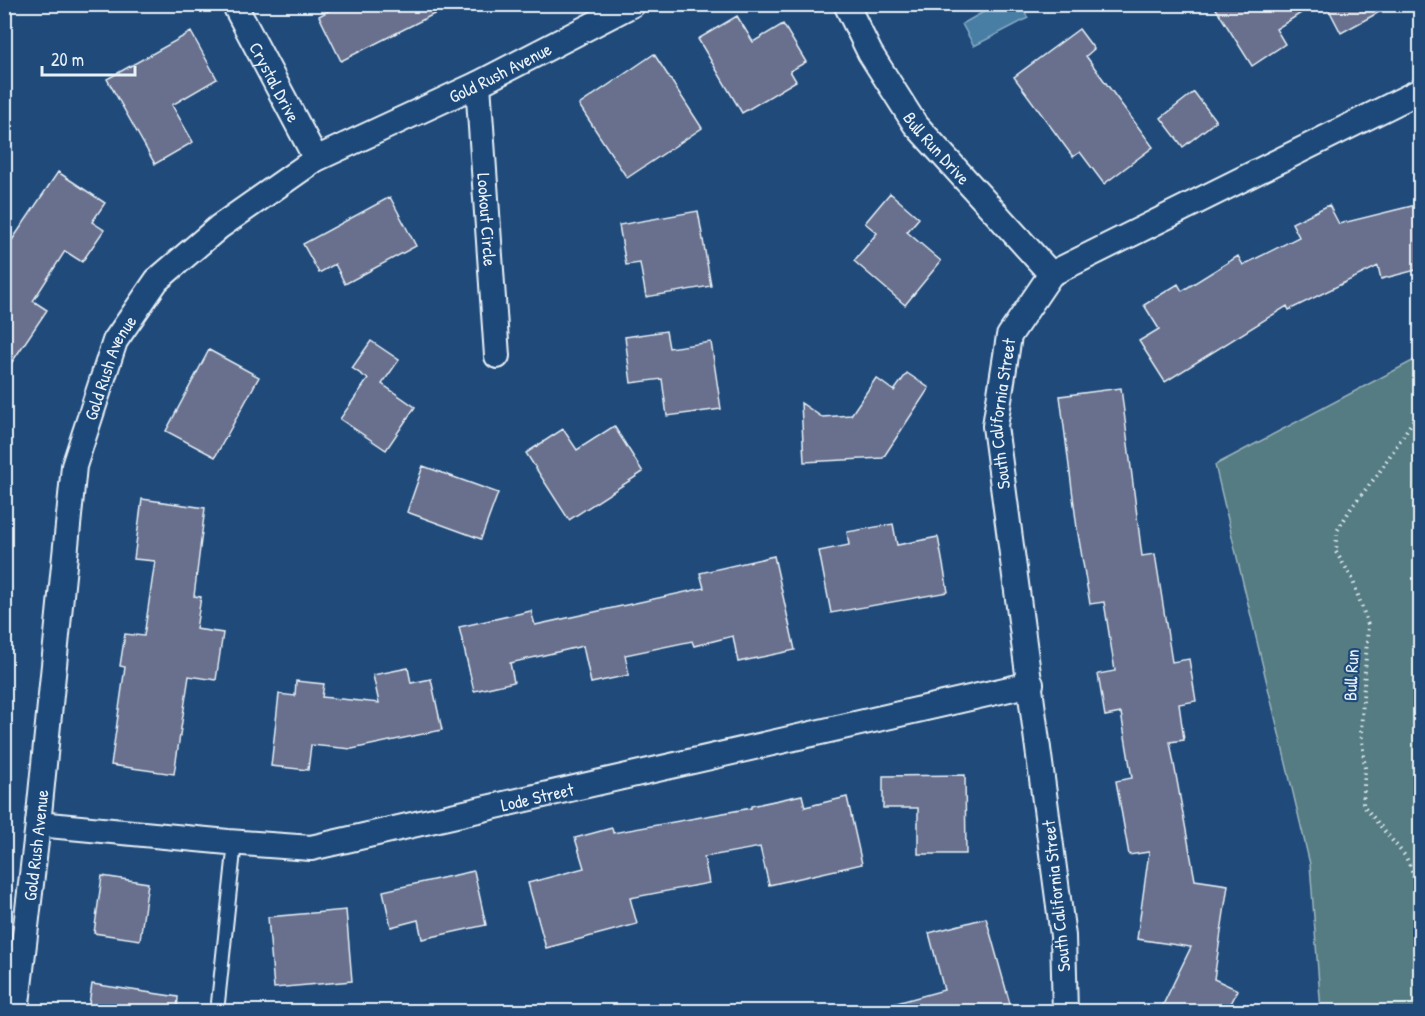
<svg xmlns="http://www.w3.org/2000/svg" width="1425" height="1016" font-family="'Patrick Hand',sans-serif">
<style>
.green{fill:#547b82;stroke:#9eb6bd;stroke-width:1.5}
.water{fill:#487ea4;stroke:#88acc6;stroke-width:1.5}
.building{fill:#686f8d;stroke:#e8f1f8;stroke-width:1.5}
.lines{fill:none;stroke-linecap:round;stroke-linejoin:round}
.lane-casing{stroke:#e8f1f8;stroke-width:16}
.street-casing{stroke:#e8f1f8;stroke-width:28}
.path{stroke:#e8f1f8;stroke-width:4;stroke-dasharray:1.5 4.5;stroke-linecap:butt}
.lane{stroke:#1f4a7a;stroke-width:12}
.street{stroke:#1f4a7a;stroke-width:24}
.labels{text-anchor:middle;dominant-baseline:central;stroke-width:4.5;stroke-linejoin:round;paint-order:stroke}
.street-label{font-size:18px;fill:#e8f1f8;stroke:#1f4a7a}
</style>
<rect width="100%" height="100%" fill="#1f4a7a"/>
<filter id="ink" filterUnits="userSpaceOnUse"><feTurbulence type="fractalNoise" baseFrequency=".0167" numOctaves="2"/><feDisplacementMap in="SourceGraphic" scale="12" xChannelSelector="R" yChannelSelector="G"/><feConvolveMatrix kernelMatrix="1 2 1 2 8 2 1 2 1" color-interpolation-filters="sRGB"/></filter>
<g filter="url(#ink)">
<!-- green -->
<path class="green" d="M1420 357V1011H1321L1310 864 1215 465Z"/>
<!-- water -->
<path class="water" d="M993 5H1020L1028 18 974 46 962 24 994 6Z"/>
<!-- building -->
<path class="building" d="M341 4H454L341 61 319 16Z
M1213 4H1315L1276 29 1285 44 1252 66Z
M1326 4H1394L1341 33Z
M737 16 753 42 783 24 806 62 790 71 796 81 742 113 698 39Z
M1079 29 1094 49 1086 56 1153 147 1104 184 1080 152 1073 157 1014 77Z
M191 32 217 79 172 105 193 142 155 164 107 79Z
M654 54 702 128 627 178 579 105Z
M1194 92 1216 121 1183 147 1161 118Z
M58 172 105 203 92 222 104 230 82 262 65 251 33 301 47 310 4 374V252Z
M890 193 919 218 907 232 941 261 905 305 854 261 877 233 865 223Z
M390 197 416 246 345 284 335 264 319 273 303 244Z
M1420 204V269L1381 279 1378 266 1289 310 1287 306 1165 382 1139 341 1159 329 1144 305 1178 284 1182 291 1238 256 1243 265 1299 237 1292 223 1329 205 1339 224Z
M698 211 711 286 646 297 640 263 626 265 619 225Z
M666 331 669 348 711 342 721 409 667 416 662 379 631 383 625 337Z
M371 341 399 360 382 384 415 407 386 450 340 419 368 379 352 368Z
M209 350 259 377 215 457 166 431Z
M907 373 929 388 883 458 804 462 801 403 822 417 851 415 876 378 894 391Z
M1121 388 1142 556 1155 554 1172 662 1189 659 1196 701 1179 704 1184 740 1170 742 1195 880 1228 885 1214 979 1238 990 1227 1011H1160L1191 947 1137 939 1149 852 1129 855 1116 781 1132 778 1121 713 1105 716 1098 674 1115 671 1104 602 1090 604 1077 528 1060 396Z
M614 426 643 472 569 520 526 453 563 429 577 450Z
M423 466 498 493 481 539 407 512Z
M142 499 205 508 194 596 201 597 196 629 223 633 216 680 189 676 174 774 111 765 125 667 120 666 125 634 144 636 155 561 134 559Z
M893 524 897 545 938 537 948 592 831 613 819 551 849 545 847 532Z
M774 556 795 650 738 662 733 636 694 646 692 641 625 655 629 675 591 683 583 646 510 663 514 682 474 691 459 627 531 611 535 625 704 588 700 573Z
M408 668 411 683 431 679 442 730 352 749 311 745 308 770 271 766 279 694 295 696 296 681 324 684 322 697 379 703 373 675Z
M965 775 966 854H918V808H883V776Z
M802 795 805 807 847 797 862 864 769 885 760 847 704 857 709 883 630 898 637 924 546 948 528 883 584 868 575 838 612 828 613 833 751 808V806Z
M474 871 486 925 422 939 418 920 391 927 383 891Z
M102 876 148 883 140 940 94 933Z
M346 910 352 981 274 988 268 917Z
M986 918 1012 1011H894L893 1004 944 990 929 933Z
M92 984 178 997 177 1011H88Z"/>
<g class="lines">
<!-- lane casing -->
<g class="lane-casing">
<path id="lane" d="M217 1012 235 842"/>
</g>
<!-- street casing -->
<g class="street-casing">
<g id="street">
<path id="s1" d="M234 4 316 159"/>
<path id="s2" d="M846 4 870 53 915 124 1051 274"/>
<path id="s3" d="M478 84 497 356"/>
<path id="s4" d="M38 824 228 842 311 848 1031 684"/>
<path id="s5" d="M16 1012 38 824 74 466 115 341 157 280 219 227 316 159 478 84 633 4"/>
<path id="s6" d="M1065 1012 1063 936 995 426 1009 336 1051 274 1420 91"/>
</g>
</g>
<!-- path -->
<path class="path" d="M1420 410 1378 474 1353 505 1337 531 1336 552 1352 578 1368 625 1361 731 1365 768 1363 805 1406 857 1414 875 1420 957"/>
<!-- lane -->
<use href="#lane" class="lane"/>
<!-- street -->
<use href="#street" class="street"/>
</g>
</g>
<g class="labels">
<!-- street labels -->
<g class="street-label">
<text stroke="none"><textPath href="#s5" startOffset="1158">Gold Rush Avenue</textPath></text>
<text stroke="none"><textPath href="#s1" startOffset="88">Crystal Drive</textPath></text>
<text stroke="none"><textPath href="#s2" startOffset="171">Bull Run Drive</textPath></text>
<text stroke="none"><textPath href="#s3" startOffset="136">Lookout Circle</textPath></text>
<text stroke="none"><textPath href="#s5" startOffset="654">Gold Rush Avenue</textPath></text>
<text stroke="none"><textPath href="#s6" startOffset="603">South California Street</textPath></text>
<text transform="translate(1351 675) rotate(-87)">Bull Run</text>
<text stroke="none"><textPath href="#s4" startOffset="506">Lode Street</textPath></text>
<text stroke="none"><textPath href="#s5" startOffset="168">Gold Rush Avenue</textPath></text>
<text transform="translate(1056 896) rotate(-96)">South California Street</text>
</g>
</g>
<!-- margin -->
<rect width="1425" height="1016" fill="none" stroke="#1f4a7a" stroke-width="24"/>
<rect x="12" y="12" width="1401" height="992" fill="none" stroke="#e8f1f8" stroke-width="2" filter="url(#ink)"/>
<!-- scale -->
<path d="M42 66v9h93v-9" fill="none" stroke="#e8f1f8" stroke-width="3"/>
<text x="51" y="66" font-size="18" fill="#e8f1f8" stroke="#1f4a7a" stroke-width="4.5" paint-order="stroke">20 m</text>
</svg>
